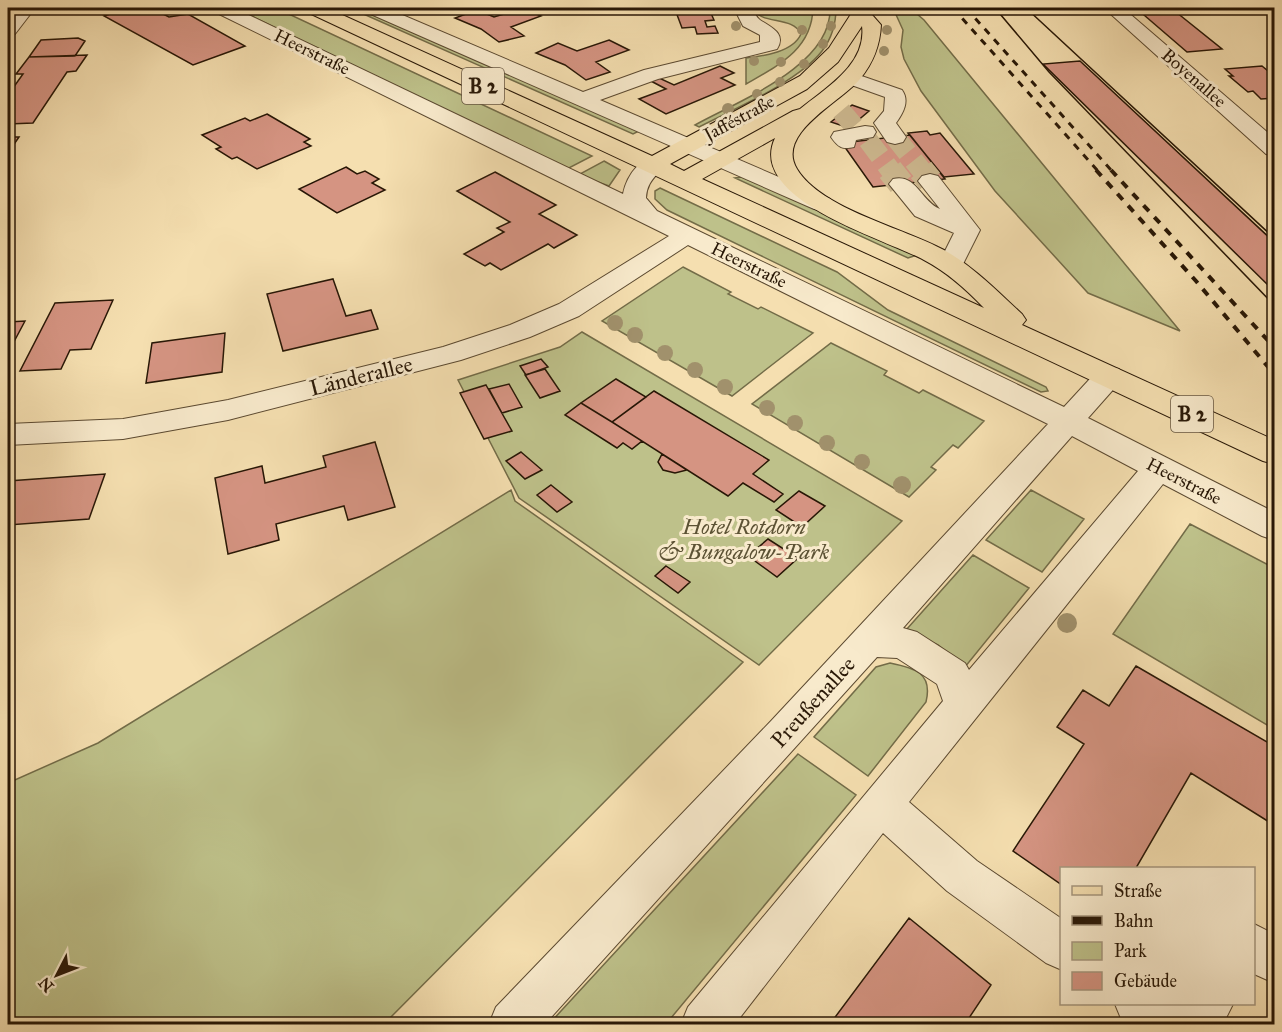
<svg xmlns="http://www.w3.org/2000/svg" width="1282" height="1032" font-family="'IM FELL Great Primer',serif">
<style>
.green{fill:#bec18a;stroke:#736c48;stroke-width:1.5}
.building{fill:#d59482;stroke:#281706;stroke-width:1.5}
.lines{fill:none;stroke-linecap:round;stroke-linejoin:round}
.minor-tunnel-far1{stroke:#ccb78e;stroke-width:20;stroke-dasharray:20 10;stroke-linecap:butt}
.minor-tunnel{stroke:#ccb78e;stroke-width:26;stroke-dasharray:26 13;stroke-linecap:butt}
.minor-casing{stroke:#5b4930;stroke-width:2}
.major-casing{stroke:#281706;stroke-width:2}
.minor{fill:#f8eacc;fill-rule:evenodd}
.major{fill:#f5dfb0;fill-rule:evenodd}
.tram{stroke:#281706;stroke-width:1.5}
.rail-far1{stroke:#281706;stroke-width:3;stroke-dasharray:7 7;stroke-linecap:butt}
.rail{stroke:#281706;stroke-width:4;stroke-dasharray:8 8;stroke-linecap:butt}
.tree{fill:#a1916c}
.labels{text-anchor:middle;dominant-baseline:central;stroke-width:6;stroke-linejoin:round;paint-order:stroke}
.far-street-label{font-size:18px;fill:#281706;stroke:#f8eacc}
.shield{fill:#f8eacc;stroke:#665641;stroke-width:1.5}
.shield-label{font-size:21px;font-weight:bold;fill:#281706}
.street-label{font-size:22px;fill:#281706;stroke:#f8eacc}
.park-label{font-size:22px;font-style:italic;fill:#5c5234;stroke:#f8eacc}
</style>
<rect width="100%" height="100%" fill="#f5dfb0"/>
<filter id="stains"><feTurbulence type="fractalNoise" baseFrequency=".00333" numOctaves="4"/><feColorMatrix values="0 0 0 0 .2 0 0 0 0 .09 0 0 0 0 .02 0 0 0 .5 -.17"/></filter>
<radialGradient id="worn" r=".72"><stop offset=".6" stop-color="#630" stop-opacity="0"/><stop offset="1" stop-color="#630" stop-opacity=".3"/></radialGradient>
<!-- green -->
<path class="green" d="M235 8H276L592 156 567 169Z
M350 8H360L639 131 633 134Z
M752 8H813C812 49 779 65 746 84V58C764 56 793 52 801 34 792 15 762 26 752 8Z
M830 8H836C836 24 832 38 822 51 798 82 734 109 699 127L695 125C738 101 832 66 830 8Z
M893 8H910L924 20 1180 331 1088 293 995 191 921 91 904 59 901 47 903 30Z
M604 161 620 170 609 186 578 175Z
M742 177 915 252 917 255 908 258 735 178Z
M660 188 837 272 888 310 1046 387 1048 391 1041 392 667 210 655 199V191Z
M683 267 731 292 728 294 758 309 761 307 813 333 732 396 602 321Z
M582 332 902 521 759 665 519 498 458 380 560 347Z
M831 343 887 371 884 375 919 393 923 390 984 421 958 448 953 445 931 467 936 470 909 497 752 404Z
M511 490 515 501 743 662 384 1024H8V783L98 743Z
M1031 490 1084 519 1042 572 986 540Z
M1190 524 1274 568V729L1113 634Z
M973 555 1029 588 965 667 938 645 906 630Z
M890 663C915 668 933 673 926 702L868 776 814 737 876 667Z
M798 754 856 795 666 1024H549Z"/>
<!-- building -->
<path class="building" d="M129 8H151L169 17 188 14 245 46 193 65 104 16Z
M524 8 541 16 511 27 524 36 499 42 481 29 455 18 477 10 494 17Z
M1171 8 1222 49 1187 52 1137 9Z
M710 11 714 20 705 21 707 27 715 26 718 33 697 34 695 27 682 28 676 12Z
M78 38 85 41 75 56 29 57 41 40Z
M609 40 629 50 596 62 610 72 586 80 565 65 536 53 558 43 577 51Z
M87 55 76 71 67 72 33 123 8 124V95L23 74H16L29 57Z
M1080 61 1274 242V291L1043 64Z
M720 66 734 73 721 78 735 85 666 114 639 99 666 89 649 80 657 77 674 85Z
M1262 66 1274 76V98L1261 99 1253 91 1248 92 1229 76H1233L1225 69Z
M852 105 869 111 849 128 831 122Z
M267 114 310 139 304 142 311 146 257 169 237 157 232 159 216 149 221 147 202 135 245 118 250 121Z
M927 131 930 135 940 133 974 174 944 177 908 133Z
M910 135 945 179 873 187 842 143Z
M8 137H19L8 153Z
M346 167 357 174 365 171 379 179 372 183 385 190 337 213 299 189Z
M495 172 556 205 539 214 577 235 554 248 548 244 501 270 490 263 485 266 464 254 504 232 497 228 510 222 457 191Z
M333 279 346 316 371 310 378 329 283 351 267 294Z
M113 300 91 349 70 350 61 369 20 371 55 303Z
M25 321 8 353V322Z
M225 333 222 372 146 383 152 343Z
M541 359 548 367 526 375 520 366Z
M545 369 560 391 540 398 525 375Z
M616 379 646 397 612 422 581 403Z
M509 384 522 407 502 413 489 389Z
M486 385 512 431 484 439 460 393Z
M654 391 769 460 753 474 783 494 774 502 743 483 728 496 612 422Z
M581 403 612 422 642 441 632 449 623 443 617 448 565 415Z
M375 442 395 507 348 520 344 506 276 524 279 540 228 554 215 478 262 466 265 483 326 467 323 456Z
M521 452 542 470 525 479 506 461Z
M662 454 687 470 675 473 663 470 658 462Z
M105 474 89 519 8 525V481Z
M551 485 572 502 557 512 537 495Z
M799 491 825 506 802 527 776 510Z
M768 539 798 558 777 577 748 556Z
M666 566 690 582 678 593 655 576Z
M1136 666 1274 746V825L1191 773 1136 868H1062V885L1013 851 1084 744 1057 727 1083 690 1109 706Z
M909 918 991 985 965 1024H830Z"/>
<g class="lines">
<!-- minor-tunnel-far1 -->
<path class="minor-tunnel-far1" d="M840 125 860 108
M895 137 922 171
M868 140 891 171"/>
<!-- minor-tunnel -->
<path class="minor-tunnel" d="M890 170 901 184
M921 170 930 181"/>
<!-- minor casing -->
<g class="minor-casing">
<path id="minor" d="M17 8H35L15 34 8 35V19Z
M212 8H234L623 194C627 175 641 154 662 159L665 164C656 177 647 181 646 198L657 211 1064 407 1099 369 1109 367 1119 369 1123 376 1119 383 1088 418 1274 512V540L1262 536 1163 484 909 802 977 861 1062 919V970L1046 963 947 891 883 833 735 1024H681L688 1007 943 701 937 684 897 658 877 657 545 1024H489L496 1007 771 721 1048 424 688 245 579 316 530 337 461 360 228 420 123 439 8 445V424L123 419 228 400 443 347 510 325 559 304 669 236 215 12ZM1072 436 1138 471 969 670 965 663 917 632 903 628Z
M363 8H386L583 92 644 70 760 42V35L743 26 734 8H752C754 12 756 17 760 20 770 27 787 33 777 49L658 79 600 100 830 199 834 204 830 209 822 211 814 209 366 12Z
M1104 8H1123L1274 138V156L1266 154Z
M850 72 902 90C910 101 903 113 896 123L906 137 903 142 895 144 887 142 874 123 884 111 885 97 843 82 840 78 843 74Z
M865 126 873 127 876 132 873 137 856 140 854 147C842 150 838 147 831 137L834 132Z
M930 174 938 176 980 230 960 270 951 273 942 270 938 265 954 233 915 216 889 184 893 179C916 173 921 201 940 209L918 181 922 176Z
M1254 924 1274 934V983L1254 974Z
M1115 1004H1233L1223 1024H1128L1122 1021Z"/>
</g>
<!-- major casing -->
<g class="major-casing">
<path id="major" d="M304 8H327L652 156 800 76 829 48 851 14 848 8H866L881 25C880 46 873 63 860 79 841 102 775 133 797 169 821 209 904 228 944 250 974 267 997 291 1022 314L1026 320 1022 325 1274 440V464L1263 461 307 12ZM862 26C867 64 826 88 800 109L793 111 684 171 670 164 807 89 838 62ZM775 138C746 200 886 239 924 260 947 272 966 289 984 308L702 179Z"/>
</g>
<!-- minor -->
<use href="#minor" class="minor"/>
<!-- major -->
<use href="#major" class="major"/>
<!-- tram -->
<path class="tram" d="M995 8 1049 72 1274 305
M1026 8 1274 238"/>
<!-- rail-far1 -->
<path class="rail-far1" d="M953 8 1098 171
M966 8 1112 171"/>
<!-- rail -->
<path class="rail" d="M1096 170 1196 281 1274 374
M1111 170 1274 347"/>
</g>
<!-- trees -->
<g class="tree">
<circle cx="736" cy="26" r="5"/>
<circle cx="831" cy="26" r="5"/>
<circle cx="802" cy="30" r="5"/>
<circle cx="887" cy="30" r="5"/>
<circle cx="823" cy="44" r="5"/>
<circle cx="884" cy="51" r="5"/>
<circle cx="754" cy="61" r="5"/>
<circle cx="781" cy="62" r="5"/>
<circle cx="804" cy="64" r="5"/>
<circle cx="780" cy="82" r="5"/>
<circle cx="757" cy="94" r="5"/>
<circle cx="728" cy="109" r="6"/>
<circle cx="615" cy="323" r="8"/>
<circle cx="635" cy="335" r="8"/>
<circle cx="665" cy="353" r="8"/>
<circle cx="695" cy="370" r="8"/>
<circle cx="725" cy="387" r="8"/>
<circle cx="767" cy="408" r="8"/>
<circle cx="795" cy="423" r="8"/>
<circle cx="827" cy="443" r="8"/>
<circle cx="862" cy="462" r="8"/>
<circle cx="902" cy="485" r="9"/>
<circle cx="1067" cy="623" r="10"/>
</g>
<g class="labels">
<!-- far-street labels -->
<g class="far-street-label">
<text transform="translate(312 52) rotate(26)">Heerstraße</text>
<text transform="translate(1194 78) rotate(41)">Boyenallee</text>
<text transform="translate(739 118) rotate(-28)">Jafféstraße</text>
<text transform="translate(749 265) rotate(26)">Heerstraße</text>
<text transform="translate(1184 481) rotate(27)">Heerstraße</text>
</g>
<!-- shield labels -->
<g class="shield">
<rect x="462" y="68" width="42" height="36" rx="4.5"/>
<rect x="1171" y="396" width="42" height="36" rx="4.5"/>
</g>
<g class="shield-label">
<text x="483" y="86">B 2</text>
<text x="1192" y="414">B 2</text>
</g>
<!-- street labels -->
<g class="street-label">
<text transform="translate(361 376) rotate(-14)">Länderallee</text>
<text transform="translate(813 702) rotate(-48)">Preußenallee</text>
</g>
<!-- park labels -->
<g class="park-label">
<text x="744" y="526">Hotel Rotdorn<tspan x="744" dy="25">&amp; Bungalow-Park</tspan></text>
</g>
</g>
<!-- margin -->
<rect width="1282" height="1032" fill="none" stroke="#f5dfb0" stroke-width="30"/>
<rect x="9" y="9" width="1264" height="1014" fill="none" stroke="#281706" stroke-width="3"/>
<rect x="15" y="15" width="1252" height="1002" fill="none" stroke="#281706" stroke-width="1.5"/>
<!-- legend -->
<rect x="1060" y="867" width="195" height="138" fill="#f8eacc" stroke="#a5967d" stroke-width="1.5"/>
<rect x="1072" y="886" width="30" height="9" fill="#f5dfb0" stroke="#a5967d" stroke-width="1.5"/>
<text x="1114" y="897" font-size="18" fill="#281706">Straße</text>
<rect x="1072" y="916" width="30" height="9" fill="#281706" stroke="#a5967d" stroke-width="1.5"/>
<text x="1114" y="927" font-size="18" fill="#281706">Bahn</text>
<rect x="1072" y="942" width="30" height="18" fill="#bec18a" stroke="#a5967d" stroke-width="1.5"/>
<text x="1114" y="957" font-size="18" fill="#281706">Park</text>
<rect x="1072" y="972" width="30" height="18" fill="#d59482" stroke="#a5967d" stroke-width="1.5"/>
<text x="1114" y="987" font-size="18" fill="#281706">Gebäude</text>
<!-- north arrow -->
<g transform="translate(57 975) rotate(228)" stroke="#f8eacc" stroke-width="4.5" paint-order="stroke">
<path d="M0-4.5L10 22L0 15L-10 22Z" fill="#281706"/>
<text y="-9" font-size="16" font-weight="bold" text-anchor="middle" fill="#281706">N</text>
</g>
<rect width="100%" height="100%" filter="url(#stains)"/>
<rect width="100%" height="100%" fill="url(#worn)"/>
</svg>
